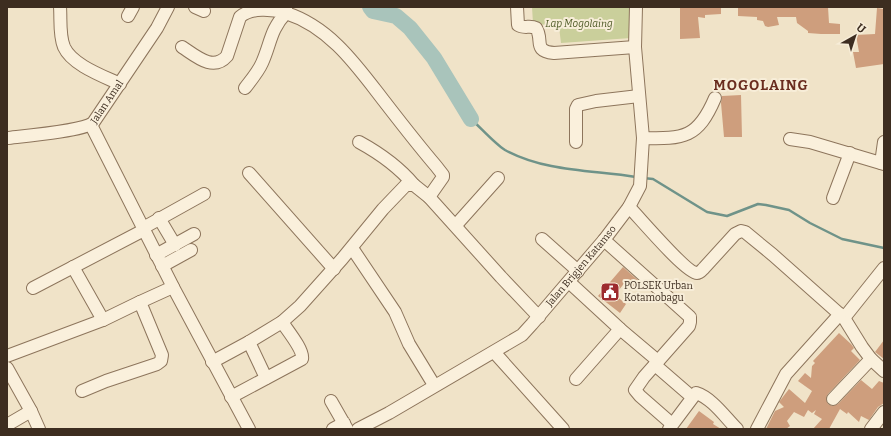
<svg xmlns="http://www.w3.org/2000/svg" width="891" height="436" font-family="Bitter,serif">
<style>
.green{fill:#cacf9b}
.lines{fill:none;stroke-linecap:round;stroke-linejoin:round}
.stream{stroke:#6f9389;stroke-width:2.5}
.river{stroke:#a9c4bb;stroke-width:16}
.building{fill:#ce9e7d}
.minor-casing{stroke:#8d755c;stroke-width:14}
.minor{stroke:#faf0dc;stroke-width:12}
.labels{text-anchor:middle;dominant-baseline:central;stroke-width:4;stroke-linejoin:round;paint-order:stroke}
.park-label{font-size:10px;font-style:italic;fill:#4e5a26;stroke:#f7edd8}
.street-label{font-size:10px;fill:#3d2d20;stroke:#f7edd8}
.poi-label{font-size:10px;fill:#3d2d20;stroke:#f7edd8;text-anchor:start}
.district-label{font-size:14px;font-weight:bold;letter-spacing:1px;fill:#6a2d1f;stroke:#f7edd8}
</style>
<rect width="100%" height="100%" fill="#f0e3c8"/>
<!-- green -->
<path class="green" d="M532 7H629L631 38 561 43 559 27 533 23Z"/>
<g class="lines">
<!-- stream -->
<path class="stream" d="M471 119C481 128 495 144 505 150 546 172 592 170 636 177
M643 178 653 179 707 212 727 216 758 204 766 205 789 210 810 223 842 239 884 248"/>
<!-- river -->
<path class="river" d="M370 7 373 11 396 16 410 28 434 58 471 119"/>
</g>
<!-- building -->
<path class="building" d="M680 7H721V14L705 15V18L698 17 700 38 680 39Z
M738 7H828L829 23 840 24V34H821L808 33V31L797 23 796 17H777L779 25 768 27 765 26 763 21 757 20V17L738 16Z
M877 8 884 9V64L856 68 853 52H859L856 35 875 34Z
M741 95 742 137H724L721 103 722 96Z
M623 267 641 283 636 289 626 281 615 295 626 304 620 313 598 296Z
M839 333 851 344 854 348 851 351 860 360 828 394 826 398 828 404 832 406 838 404 861 380 872 389 879 381 884 383V403L878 407 869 420 861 416 859 422 848 412 847 414 840 409 829 429H813L822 419 814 414 816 410 812 413 808 410 804 417 794 412 787 421 790 426 786 429H766L775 411 784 407 779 402 789 389 805 403 812 391 798 381 805 373 811 378 812 366 815 363 813 361Z
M884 340V359L875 352Z
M699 411 714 422 713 424 721 429H686Z"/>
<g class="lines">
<!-- minor casing -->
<g class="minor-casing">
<g id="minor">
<path d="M60 7C61 20 59 35 64 47 72 65 103 76 120 84"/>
<path d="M195 7 204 11"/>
<path d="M286 7V13C330 27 357 66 384 101 401 123 418 145 436 166L443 175V177L429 197"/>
<path d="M517 7 518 25C524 29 530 25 536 28 544 40 532 51 554 53L635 47"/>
<path d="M128 16 133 7"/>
<path d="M182 47C196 56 213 72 227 56L240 17C251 7 272 9 286 13 270 30 271 43 262 63 258 72 251 80 245 88"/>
<path d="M91 125 173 287 249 429"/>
<path id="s1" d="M7 138C24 136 82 131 93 123L157 28 168 7"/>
<path d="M643 138C684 139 698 138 715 98"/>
<path d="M790 139 810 142 884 164"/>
<path d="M359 142C381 154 398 166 414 185"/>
<path d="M576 142V109L578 105 596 101 639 96"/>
<path d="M881 163 884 142"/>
<path d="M249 173 334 269"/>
<path d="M833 198 850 153"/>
<path d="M629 207C639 217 686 273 697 273 700 273 702 270 704 268L735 234 741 231 745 232 773 255 844 318 862 347 871 359 884 371"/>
<path d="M159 218 175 245"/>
<path d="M456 225 498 178"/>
<path d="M143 228 204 194"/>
<path d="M542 239 578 271"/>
<path d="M604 240 690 317V322L689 326 644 377 635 390 640 396 672 424"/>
<path d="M352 248 395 312 409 344 434 385"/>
<path d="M156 255 194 234"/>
<path d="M162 266 191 250"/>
<path d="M73 267 103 320"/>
<path d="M569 282 620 329 658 361"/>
<path d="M33 288 144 230"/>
<path d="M844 318 884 268"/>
<path d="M249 342 266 378"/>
<path d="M494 352 563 429"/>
<path d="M7 356 103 320 140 302"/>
<path d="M212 362 249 342 282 322 300 306 342 259 383 209 406 185H414L429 197 501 277 539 317"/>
<path d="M655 365 692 397"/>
<path d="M7 368 31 411 39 429"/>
<path d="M576 379 620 329"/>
<path d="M82 391 106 381 157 364 161 361 162 355 140 302 173 287"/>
<path d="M231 397 302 359C304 350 287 330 282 322"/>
<path d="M833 399 871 359"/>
<path d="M331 401 347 429"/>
<path d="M7 425 31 411"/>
<path d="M333 429 344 423"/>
<path id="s2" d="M358 429 389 413 522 335 532 324 604 240 629 207 640 186 643 138 635 47 636 7"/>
<path d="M669 429 696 393C712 398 725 417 737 429"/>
<path d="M757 429 786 374 840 314"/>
<path d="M871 429 884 412"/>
</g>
</g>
<!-- minor -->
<use href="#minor" class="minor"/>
</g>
<!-- icons -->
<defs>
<g id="civic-square" transform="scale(1)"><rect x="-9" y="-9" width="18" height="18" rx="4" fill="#9d2b2e" stroke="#f7edd8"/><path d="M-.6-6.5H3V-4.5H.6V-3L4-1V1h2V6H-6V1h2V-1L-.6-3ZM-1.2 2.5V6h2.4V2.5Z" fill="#fff"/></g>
</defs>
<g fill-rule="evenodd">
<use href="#civic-square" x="610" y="292"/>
</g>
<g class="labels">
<!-- park labels -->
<g class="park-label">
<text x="579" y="24">Lap Mogolaing</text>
</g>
<!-- street labels -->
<g class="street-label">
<text stroke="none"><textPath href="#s1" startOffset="113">Jalan Amal</textPath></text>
<text stroke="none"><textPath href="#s2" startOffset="280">Jalan Brigjen Katamso</textPath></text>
</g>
<!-- poi labels -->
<g class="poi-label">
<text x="624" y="286">POLSEK Urban<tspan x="624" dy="12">Kotamobagu</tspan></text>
</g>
<!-- district labels -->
<g class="district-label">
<text x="761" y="85">MOGOLAING</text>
</g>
</g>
<!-- border -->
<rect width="891" height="436" fill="none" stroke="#3d2d20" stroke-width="16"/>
<!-- north arrow -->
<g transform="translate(855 36) rotate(39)" stroke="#f7edd8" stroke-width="3" paint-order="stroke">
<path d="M0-3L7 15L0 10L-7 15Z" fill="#3d2d20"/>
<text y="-6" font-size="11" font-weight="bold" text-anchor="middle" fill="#3d2d20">U</text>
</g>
</svg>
